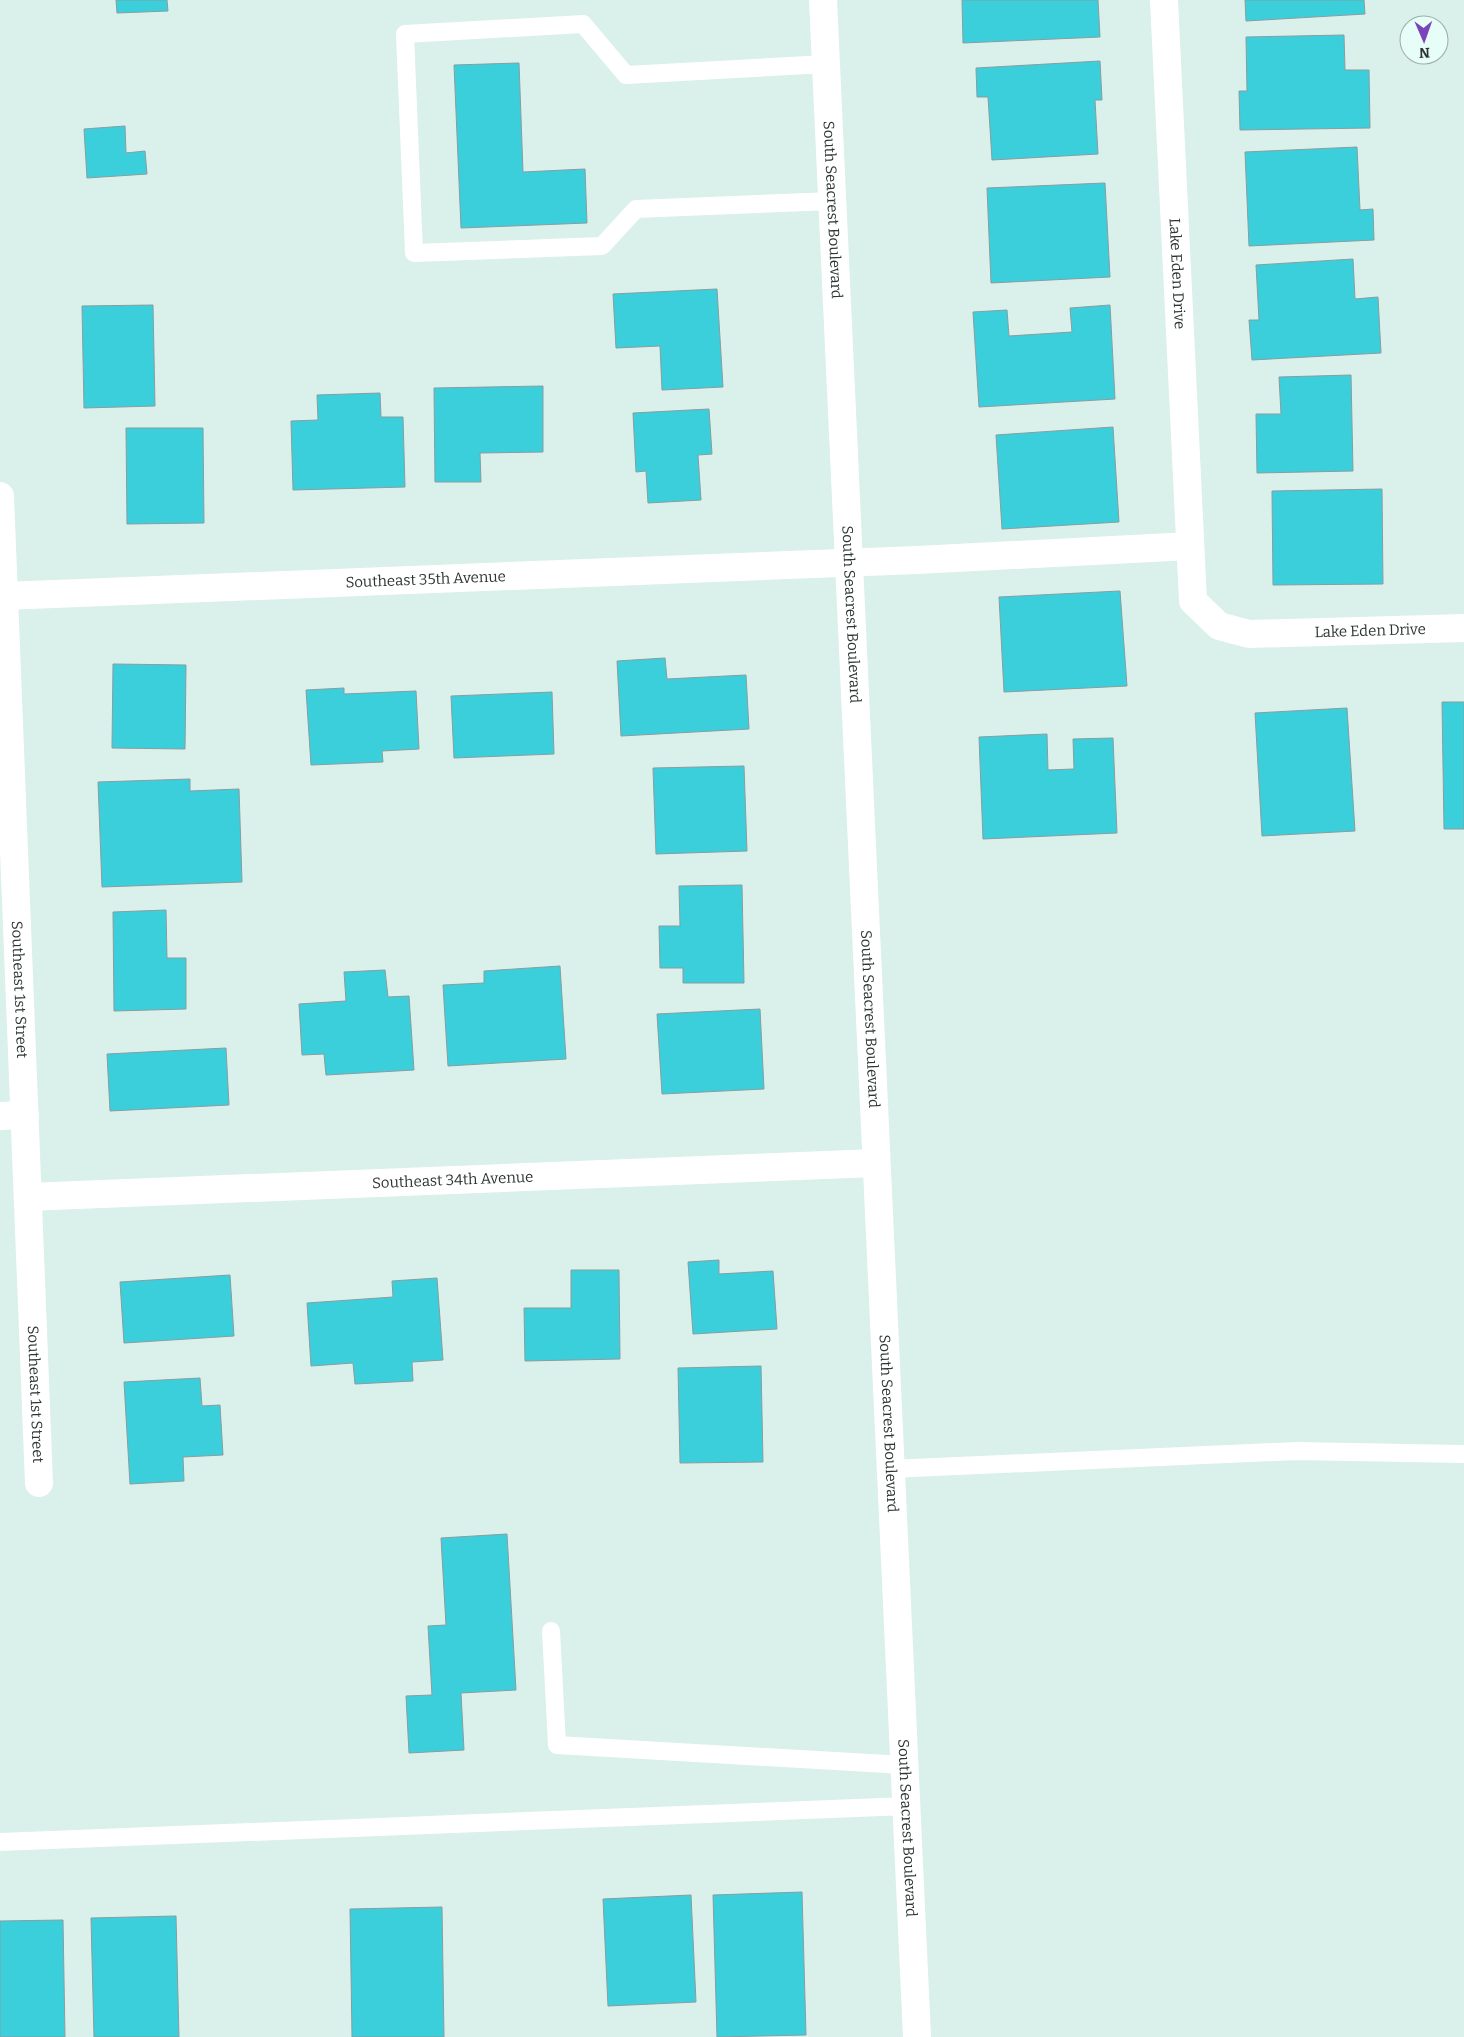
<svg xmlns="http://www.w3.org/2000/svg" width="1464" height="2037" font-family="Bitter,serif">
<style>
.building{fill:#3bcfdc;stroke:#889d9f}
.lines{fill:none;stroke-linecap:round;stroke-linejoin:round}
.lane{stroke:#fff;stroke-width:18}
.street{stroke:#fff;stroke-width:28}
.secondary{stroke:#fff;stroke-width:28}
.labels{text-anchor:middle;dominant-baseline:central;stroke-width:4;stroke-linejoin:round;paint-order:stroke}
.street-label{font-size:15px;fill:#2c3532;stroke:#e7fdf8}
</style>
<rect width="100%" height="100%" fill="#daf0eb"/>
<!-- building -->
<path class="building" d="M116 0H167L168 11 117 13Z
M962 0H1098L1100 37 963 43Z
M1245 0H1364L1365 14 1246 21Z
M1344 35 1345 70H1369L1370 128 1240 130 1239 91H1247L1246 37Z
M1100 61 1102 100H1095L1098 154 992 160 988 97H977L976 68Z
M519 63 523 172 585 169 587 223 461 228 454 65Z
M125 126 126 153 145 151 147 174 87 178 84 129Z
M1357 147 1360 210 1373 209 1374 240 1249 246 1245 152Z
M1105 183 1110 277 991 283 987 188Z
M1353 259 1355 299 1378 297 1381 353 1252 360 1249 320H1259L1256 265Z
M717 289 723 387 662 390 660 346 616 348 613 294Z
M153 305 155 406 84 408 82 306Z
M1110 305 1115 399 979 407 973 312 1007 310 1009 336 1072 332 1070 308Z
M1351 375 1353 471 1257 473 1256 414H1281L1279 377Z
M543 386V452L480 453 481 482H435L434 388Z
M380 393 381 417H403L405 487 293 490 291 421 318 420 317 395Z
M709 409 712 454 698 455 701 500 648 503 646 471 636 472 633 413Z
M1113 427 1119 522 1002 529 996 435Z
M126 428H203L204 523 127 524Z
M1382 489 1383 584 1273 585 1272 491Z
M1120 591 1127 686 1004 692 999 597Z
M665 658 667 679 746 675 749 729 621 736 617 661Z
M113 664 186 665 185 749 112 748Z
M344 688V694L416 691 419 749 382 751 383 762 311 765 306 690Z
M552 692 554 754 454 758 451 696Z
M1442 702H1464V829H1444Z
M1347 708 1355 831 1262 836 1255 713Z
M1047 734 1048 770 1074 769 1073 739 1113 738 1117 833 983 839 979 737Z
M744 766 747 851 656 854 653 768Z
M190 779V791L239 789 242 882 102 887 98 782Z
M742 885 744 983H683V968H660L659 926H680L679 886Z
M166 910 167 958H186V1009L114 1011 113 912Z
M560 966 566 1059 448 1066 443 985 484 983V971Z
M385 970 388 997 409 996 414 1070 326 1075 324 1054 302 1055 299 1004 346 1001 344 972Z
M760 1009 764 1089 662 1094 657 1014Z
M226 1048 229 1105 110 1111 107 1054Z
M719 1260V1274L773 1271 777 1329 693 1334 688 1262Z
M571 1270H619L620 1359 525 1361 524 1308H571Z
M230 1275 234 1336 124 1343 120 1282Z
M437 1278 443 1360 412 1362 413 1381 355 1384 353 1363 311 1366 307 1303 393 1297 392 1281Z
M761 1366 763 1462 680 1463 678 1368Z
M200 1378 202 1406 220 1405 223 1455 183 1457 184 1481 130 1484 124 1382Z
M507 1534 516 1690 461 1693 464 1750 409 1753 406 1696 432 1695 428 1626 446 1625 441 1538Z
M802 1892 806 2035 717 2037 713 1895Z
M691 1895 696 2002 608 2006 603 1899Z
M442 1907 444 2037H352L350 1909Z
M176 1916 179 2037H94L91 1918Z
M63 1920 65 2037H0V1921Z"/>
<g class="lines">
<!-- lane -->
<path class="lane" d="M826 64 626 75 583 24 405 34 414 253 602 246 636 209 832 201
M890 1469 1296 1451 1464 1454
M551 1631 557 1745 904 1765
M0 1842 907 1806"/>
<!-- street -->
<g class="street">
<path id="s1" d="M1164 0 1193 601 1219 626 1249 634 1464 628"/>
<path id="s2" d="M0 496 39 1483"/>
<path id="s3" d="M4 596 917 560 1190 546"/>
<path d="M0 1116 25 1115"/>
<path id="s4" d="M28 1197 876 1163"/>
</g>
<!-- secondary -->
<path class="secondary" id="s5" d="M823 0 917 2037"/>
</g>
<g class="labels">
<!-- street labels -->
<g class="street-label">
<text stroke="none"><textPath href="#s5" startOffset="210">South Seacrest Boulevard</textPath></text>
<text stroke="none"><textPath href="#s1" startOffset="274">Lake Eden Drive</textPath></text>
<text stroke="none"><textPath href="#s3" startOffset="422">Southeast 35th Avenue</textPath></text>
<text stroke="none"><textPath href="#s5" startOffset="615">South Seacrest Boulevard</textPath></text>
<text stroke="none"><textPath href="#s1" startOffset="790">Lake Eden Drive</textPath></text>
<text stroke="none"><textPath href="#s2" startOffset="494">Southeast 1st Street</textPath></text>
<text stroke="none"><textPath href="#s5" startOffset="1020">South Seacrest Boulevard</textPath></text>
<text stroke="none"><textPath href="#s4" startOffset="425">Southeast 34th Avenue</textPath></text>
<text stroke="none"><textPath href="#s2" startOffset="899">Southeast 1st Street</textPath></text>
<text stroke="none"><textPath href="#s5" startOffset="1425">South Seacrest Boulevard</textPath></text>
<text stroke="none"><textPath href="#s5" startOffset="1830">South Seacrest Boulevard</textPath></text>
</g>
</g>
<!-- north arrow -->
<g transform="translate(1424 40) rotate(178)"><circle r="24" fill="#e7fdf8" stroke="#9cada9"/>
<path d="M0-4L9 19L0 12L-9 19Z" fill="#7a44bb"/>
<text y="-8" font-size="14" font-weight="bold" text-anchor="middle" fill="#2c3532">N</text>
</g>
</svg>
